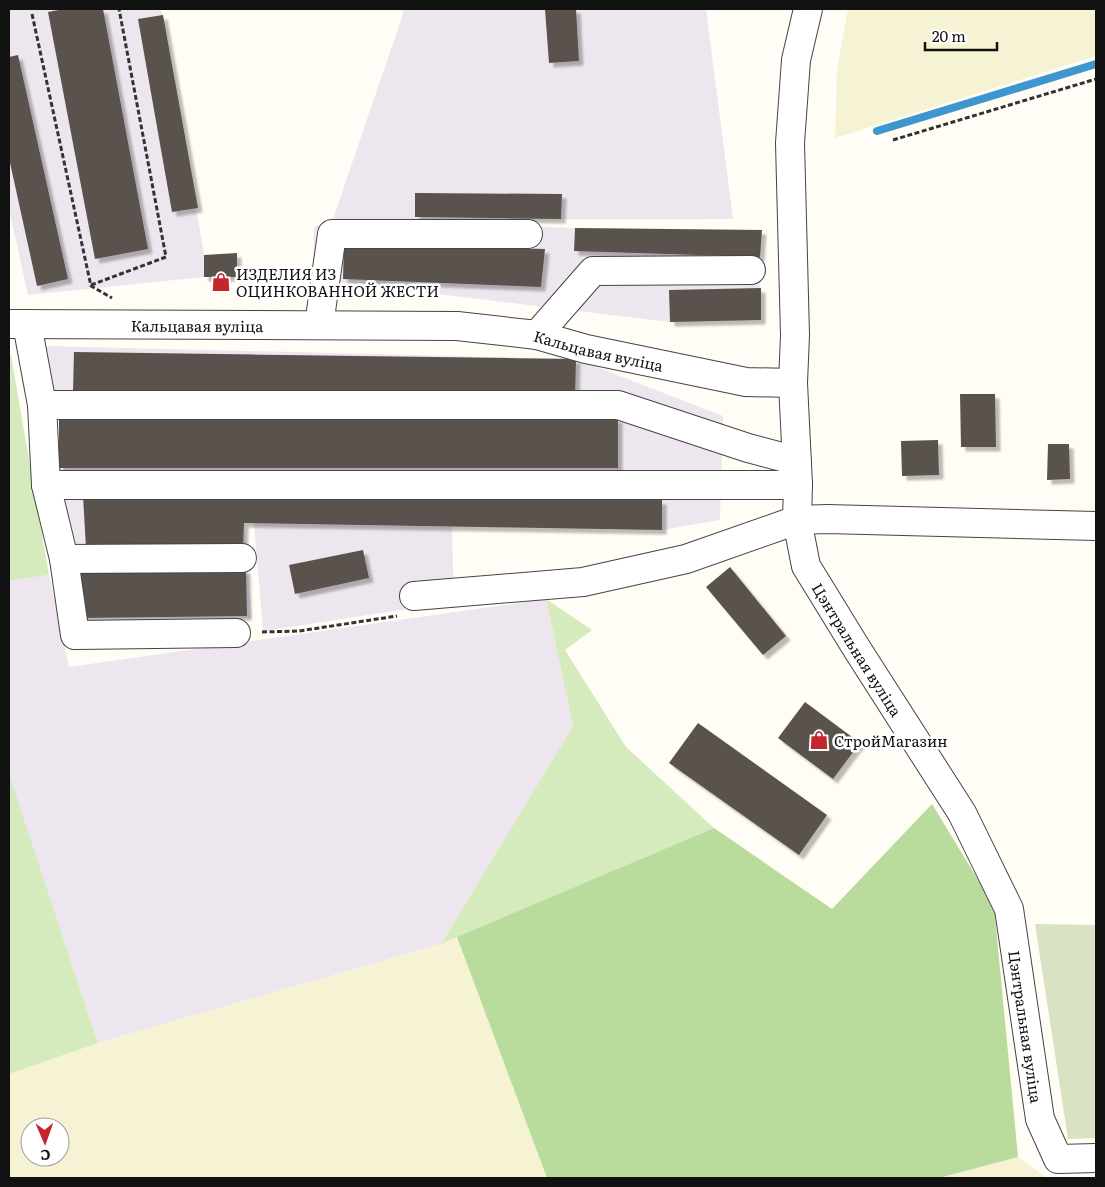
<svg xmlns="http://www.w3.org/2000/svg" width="1105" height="1187" font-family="Literata,serif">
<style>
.industrial{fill:#eee6ef}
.farmland{fill:#f6f3d4;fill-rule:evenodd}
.green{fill:#d5ebbd}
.forest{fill:#b9dc9c}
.cemetery{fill:#d9e3c4}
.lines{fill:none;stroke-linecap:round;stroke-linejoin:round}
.stream{stroke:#3f96cf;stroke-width:8}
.building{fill:#5a524d;filter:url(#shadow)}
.minor-casing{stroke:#444;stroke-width:30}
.path{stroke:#333;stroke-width:3;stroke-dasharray:5 2.5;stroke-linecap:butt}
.minor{stroke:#fff;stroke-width:28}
.labels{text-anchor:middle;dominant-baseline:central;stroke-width:5;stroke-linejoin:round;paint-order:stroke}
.poi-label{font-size:15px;fill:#111;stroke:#fff;text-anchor:start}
.street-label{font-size:15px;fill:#111;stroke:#fff}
</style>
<defs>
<filter id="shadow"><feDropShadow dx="4.5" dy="4.5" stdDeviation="1" flood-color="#0004"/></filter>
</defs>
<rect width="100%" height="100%" fill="#fffdf5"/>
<!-- industrial -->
<path class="industrial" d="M9 9H161L204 254V277L28 295 9 209Z
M402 9H706L733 219 354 220 575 228 762 230 760 257 761 320 670 322 313 279 314 227 333 219 403 14Z
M46 346 576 359 723 416 720 520 662 530 452 526 454 602 263 631 254 523H244L252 618H81L78 574 59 468V419Z
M49 575 69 667 546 599 573 726 441 944 98 1043 9 773V581Z"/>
<!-- farmland -->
<path class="farmland" d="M848 9H1096V56L835 138 837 70Z
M457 936 547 1178H9V1074L98 1043 441 944ZM30 1127H60V1157H30Z
M1018 1157 1047 1178H939Z"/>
<!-- green -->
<path class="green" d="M9 355H11L49 575 9 581Z
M546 599 592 630 565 650 626 747 714 828 441 944 573 726Z
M9 773 98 1043 9 1074Z"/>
<!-- forest -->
<path class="forest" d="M932 804 994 906 1018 1157 939 1178H547L457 937 714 828 832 909Z"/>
<!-- cemetery -->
<path class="cemetery" d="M1035 924 1096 925V1138L1068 1139Z"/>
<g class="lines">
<!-- stream -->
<path class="stream" d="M877 131 1096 64"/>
</g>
<!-- building -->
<path class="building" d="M64 9H103L148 249 95 259 48 12Z
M545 9H576L579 61 549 63Z
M163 15 198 208 172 212 138 19Z
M18 55 68 279 37 286 9 158V57Z
M415 193 562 194 561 219 415 217Z
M575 228 762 230 760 257 574 251Z
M344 243 545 249 541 287 343 279Z
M237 253V277H204V255Z
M761 288V320L670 322 669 290Z
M74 352 576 359 575 399 73 392Z
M960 394H995L996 447H961Z
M618 418V468H59V419Z
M938 440 939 475 902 476 901 441Z
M1048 444H1069L1070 479 1047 480Z
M83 496 662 500V530L244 523 243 548H86Z
M363 550 369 578 295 594 289 565Z
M730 567 786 636 763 655 706 587Z
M246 569 247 616 81 618 78 572Z
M805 702 860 743 833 779 778 738Z
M698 723 827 815 799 855 669 763Z"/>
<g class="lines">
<!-- minor casing -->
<g class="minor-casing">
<g id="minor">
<path id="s1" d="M9 324 457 326 537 335 586 349 746 382 793 383 795 335 790 143 796 60 808 9"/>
<path d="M27 324 42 405 46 485 64 559 75 635 236 633"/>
<path d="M319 325 332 234H528"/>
<path d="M537 335 593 271 751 270"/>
<path id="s2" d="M793 383 798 485 797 520 806 566 857 649 962 813 1009 909 1040 1119 1058 1159 1096 1158"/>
<path d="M42 405H618L748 448 797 461"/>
<path d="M46 485H798"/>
<path d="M64 559 242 558"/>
<path d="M414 596 583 582 686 559 797 520 827 519 1096 526"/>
</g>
</g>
<!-- path -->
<path class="path" d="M32 14 91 286 112 298
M893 140 1096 79
M91 285 166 257 119 9
M262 632 299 631 397 616"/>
<!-- minor -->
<use href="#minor" class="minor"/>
</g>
<!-- icons -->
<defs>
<g id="shop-bare" transform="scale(1.5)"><path d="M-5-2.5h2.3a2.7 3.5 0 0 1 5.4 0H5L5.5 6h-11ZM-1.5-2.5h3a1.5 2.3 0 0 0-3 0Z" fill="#c4262e" stroke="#fff" stroke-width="2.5" paint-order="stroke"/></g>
</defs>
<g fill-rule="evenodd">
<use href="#shop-bare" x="221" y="282"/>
<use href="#shop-bare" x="819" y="740"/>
</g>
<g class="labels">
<!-- poi labels -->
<g class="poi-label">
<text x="236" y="273">ИЗДЕЛИЯ ИЗ<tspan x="236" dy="17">ОЦИНКОВАННОЙ ЖЕСТИ</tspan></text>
<text x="834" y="740">СтройМагазин</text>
</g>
<!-- street labels -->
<g class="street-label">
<text stroke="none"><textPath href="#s1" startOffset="188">Кальцавая вуліца</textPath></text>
<text stroke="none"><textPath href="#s1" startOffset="592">Кальцавая вуліца</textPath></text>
<text stroke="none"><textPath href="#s2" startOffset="282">Цэнтральная вуліца</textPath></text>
<text stroke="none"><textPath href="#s2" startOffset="702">Цэнтральная вуліца</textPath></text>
</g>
</g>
<!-- border -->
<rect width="1105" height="1187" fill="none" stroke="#111111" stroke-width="20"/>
<!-- north arrow -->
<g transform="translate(45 1142) rotate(178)"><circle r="24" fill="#ffffff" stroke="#a0a0a0"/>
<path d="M0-4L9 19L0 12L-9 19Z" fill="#c4262e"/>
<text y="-8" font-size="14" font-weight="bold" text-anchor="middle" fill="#111111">С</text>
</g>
<!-- scale -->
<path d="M925 42v8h72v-8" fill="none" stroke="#111111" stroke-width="2.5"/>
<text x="932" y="42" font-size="15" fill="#111111" stroke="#ffffff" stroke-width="4" paint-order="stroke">20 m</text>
</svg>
